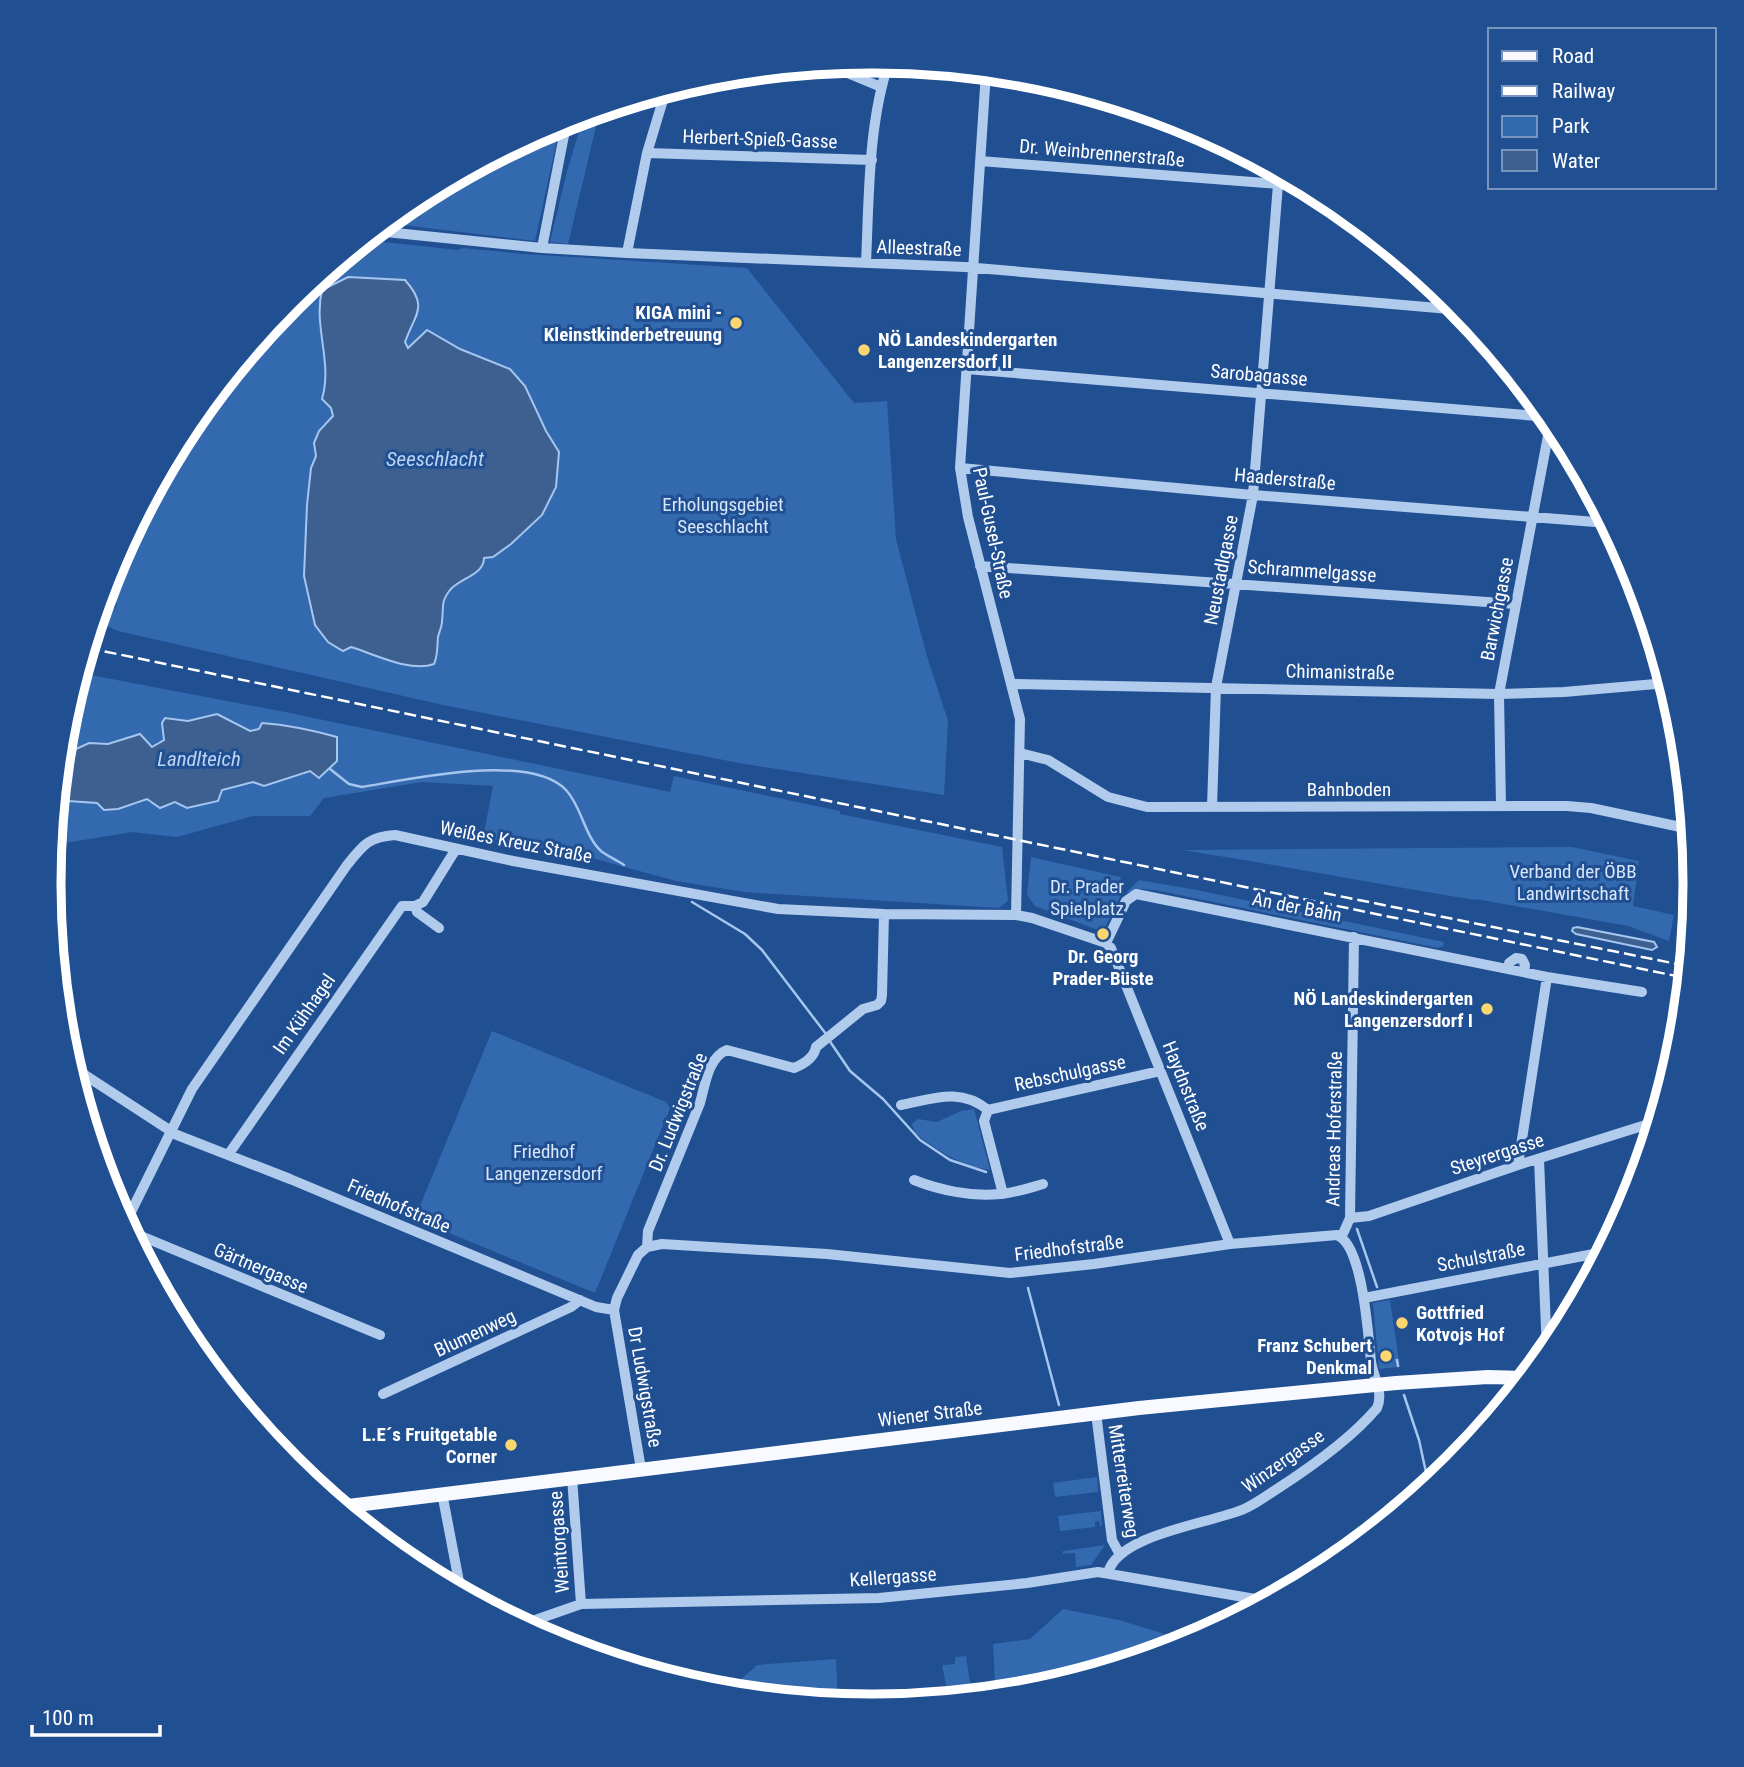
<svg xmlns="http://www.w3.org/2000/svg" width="1744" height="1767" font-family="'Roboto Condensed',sans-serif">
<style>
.green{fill:#3369af;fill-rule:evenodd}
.water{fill:#3e6090;stroke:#a5c6ef;stroke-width:2}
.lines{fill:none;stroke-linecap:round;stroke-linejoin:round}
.stream{stroke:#a5c6ef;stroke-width:2.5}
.minor{stroke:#b1cbed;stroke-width:10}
.major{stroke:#f8faff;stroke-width:14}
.rail{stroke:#fff;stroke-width:2.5;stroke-dasharray:12 5;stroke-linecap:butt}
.poi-dot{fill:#fbd671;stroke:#204f92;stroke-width:2.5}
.labels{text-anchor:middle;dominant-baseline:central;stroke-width:6;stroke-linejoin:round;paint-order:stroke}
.street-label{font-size:19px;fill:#fff;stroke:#204f92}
.poi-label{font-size:19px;font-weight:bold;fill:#fff;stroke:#204f92;text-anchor:end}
.park-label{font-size:19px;fill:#d7e6fa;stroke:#204f92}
.water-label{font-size:21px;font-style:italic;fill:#bdd5f4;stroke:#204f92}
.rim{fill:none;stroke:#fff;stroke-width:9}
</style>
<rect width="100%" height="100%" fill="#204f92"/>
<!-- green -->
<path class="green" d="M600 110 568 244 550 242 567 171 584 115Z
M561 122 535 241 386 223 413 200 421 198 422 195Z
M365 240 458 250 463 248 524 254 747 268 854 403 887 401 896 539 926 653 948 721 944 795 744 764 443 705 118 631 107 626 105 617 116 607 121 551 188 426 290 301ZM348 277 405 280 417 319 405 342 408 348 428 330 460 349 510 369 525 386 546 431 559 452 556 487 542 515 484 558 478 571 451 588 442 604V623L438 635 437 655 407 666 351 647 315 625 304 576 311 469 316 456 319 431 334 416 331 408 322 399C330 372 322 350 319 323 318 312 321 300 323 290Z
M80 673 285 712 670 792 674 776 840 811V814L1002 847 1008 901 999 908 744 892 676 881 577 854 483 838 493 786 422 782 324 798 310 816H253L177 837 132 832 65 843 51 867 58 793 68 801H85L118 809 147 799 160 808 253 782 264 786 311 771 337 737C312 730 288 725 262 723L260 730 250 731 217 714 188 721 166 718 162 723 164 740 152 748 140 734 108 744 89 743 77 749 68 773 59 785 65 723Z
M1572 847 1639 861 1633 906 1674 915 1669 941 1628 926 1476 899 1475 900C1377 884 1280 865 1182 850Z
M1031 857 1120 877 1124 889 1103 932 1035 906 1027 895Z
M1139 880 1197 890 1444 942 1443 946 1438 948 1155 890 1142 889 1126 893Z
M492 1031 666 1102 670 1108 595 1293 420 1221 417 1213Z
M974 1109 990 1170C961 1166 938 1151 915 1133L912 1124 918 1119 937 1122 961 1111Z
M1390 1300 1400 1367 1379 1369 1373 1303Z
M1097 1477 1098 1492 1055 1497 1053 1483Z
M1101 1511 1102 1526H1100L1099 1521 1095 1522V1527L1060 1531 1058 1516Z
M1105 1545 1091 1565 1076 1567 1075 1553 1063 1554V1551Z
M1063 1609 1119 1620 1191 1642 1032 1691 949 1699 942 1665 955 1664V1657L966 1656 971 1689 995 1685 993 1644 1030 1639Z
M836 1659 838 1703 727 1692 757 1665Z
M908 1696 910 1703 872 1706 850 1704Z"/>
<!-- water -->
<path class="water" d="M348 277 405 280C429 307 415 314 405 342L408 348 427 330 460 349 510 369 525 386 546 431 559 452 556 487 542 515 511 544 493 557 484 558C484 575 460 578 450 590 440 603 444 607 442 621 442 627 439 632 438 637 437 647 438 655 434 664 411 673 374 654 351 647L343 651 328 642 315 625 304 576 307 505 311 468 316 456 314 443 319 431 333 416 331 408 322 399C333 362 313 327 322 290Z
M217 714 250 731 259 729 262 723C288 725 312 730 337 737V761L319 778 310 771 264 786 253 782 222 790 218 801 187 808 175 802 160 808 147 799 118 809 104 810 97 803 68 801 58 793 59 785 68 773 76 749 89 743 108 744 140 734 152 747 164 740 162 723 165 718 188 721Z
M1577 927 1654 942 1657 947 1652 950 1576 934 1572 931 1573 928Z"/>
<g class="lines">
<!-- stream -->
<path class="stream" d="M330 769 349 784 362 787C411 779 530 752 566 790 582 807 584 835 601 851 607 856 617 860 624 865
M692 902 745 934 762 950 826 1034
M829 1040 850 1071 883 1099 920 1140 950 1160 986 1172
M1357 1229 1377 1287
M1028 1288 1059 1405
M1397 1360 1398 1366
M1404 1395 1419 1440 1429 1486"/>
<!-- minor -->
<path class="minor" d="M828 65 881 87
M986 72 960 468 968 517 1020 719 1016 915
M647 153 872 160
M980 161 1305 186
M376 231 542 248 627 253 965 267 1461 310
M542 248 567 120
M627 253 647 153 666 90
M866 263C869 199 868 123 889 62
M966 369 1549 417
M960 468 1253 495 1608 523
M980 566 1515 604
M1012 684 1499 694 1564 692 1667 683
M1020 753 1048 760 1108 797 1147 807 1567 806 1591 808 1690 829
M1501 806 1499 694 1551 420
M1212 807 1216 687 1253 495 1279 172
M415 906 417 912 439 928
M1106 943 1126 901 1136 894 1547 977 1642 992
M1106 943 1111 948 1230 1244
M1509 969V963L1516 958 1522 959 1525 965 1524 972
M71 1066 177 1135 290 1179 596 1307 614 1310
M901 1105C933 1099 960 1087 988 1110
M988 1110 1160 1071
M988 1110 984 1121 1003 1194
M228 1155 402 906H415L423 902 456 849
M1539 1159 1547 1353
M1518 1165 1547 977
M914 1180C939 1190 972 1197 1000 1194 1015 1193 1029 1188 1043 1184
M1350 1218 1369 1216 1518 1165 1655 1122
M125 1224 192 1089 347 865C363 845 368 837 395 835L513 861 778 909 884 914 1016 915 1032 918 1106 943
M129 1231 380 1335
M1342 1236 1350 1218 1354 937
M647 1247 648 1231 700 1103C705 1086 708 1057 727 1050L794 1068C804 1064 814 1058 816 1047L863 1009 877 1005 881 1001 882 995 884 914
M1364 1298 1604 1252
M383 1394 571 1307 580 1300
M1096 1413 1112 1540 1119 1553
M641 1469 614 1310 617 1298 638 1255 647 1247 662 1244 827 1254 1010 1273 1094 1264 1230 1244 1337 1235C1363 1245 1368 1335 1371 1361 1373 1377 1384 1392 1377 1408 1351 1439 1311 1467 1277 1489 1266 1496 1256 1504 1244 1509 1209 1524 1118 1534 1108 1573
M572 1477 581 1604
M442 1493 461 1592
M521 1625 581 1604 879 1598 1027 1583 1098 1572 1267 1601"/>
<!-- major -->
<path class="major" d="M340 1507 1139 1408 1396 1383 1488 1377 1526 1378"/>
<!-- rail -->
<path class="rail" d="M88 648 1686 978
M1324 893 1687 966"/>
</g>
<!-- markers -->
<g class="poi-dot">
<circle cx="736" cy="323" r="7"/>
<circle cx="864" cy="350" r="7"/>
<circle cx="1103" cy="934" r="7"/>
<circle cx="1487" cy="1009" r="7"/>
<circle cx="1402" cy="1323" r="7"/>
<circle cx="1386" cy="1356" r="7"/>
<circle cx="511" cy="1445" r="7"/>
</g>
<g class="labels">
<!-- street labels -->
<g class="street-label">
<text transform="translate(760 139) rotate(2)">Herbert-Spieß-Gasse</text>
<text transform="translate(1102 153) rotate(5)">Dr. Weinbrennerstraße</text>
<text transform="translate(919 248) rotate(2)">Alleestraße</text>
<text transform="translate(1259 375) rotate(5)">Sarobagasse</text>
<text transform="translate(1285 479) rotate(5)">Haaderstraße</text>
<text transform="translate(993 533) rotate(78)">Paul-Gusel-Straße</text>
<text transform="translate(1221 570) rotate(-79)">Neustadlgasse</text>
<text transform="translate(1312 571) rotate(4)">Schrammelgasse</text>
<text transform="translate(1497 609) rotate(-79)">Barwichgasse</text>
<text transform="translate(1340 672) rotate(1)">Chimanistraße</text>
<text x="1349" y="789">Bahnboden</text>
<text transform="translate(516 842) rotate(11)">Weißes Kreuz Straße</text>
<text transform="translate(1297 907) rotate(11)">An der Bahn</text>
<text transform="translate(304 1014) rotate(-55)">Im Kühhagel</text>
<text transform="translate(1070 1073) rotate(-12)">Rebschulgasse</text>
<text transform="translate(1186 1086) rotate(68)">Haydnstraße</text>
<text transform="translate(678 1112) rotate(-68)">Dr. Ludwigstraße</text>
<text transform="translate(1334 1129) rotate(-89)">Andreas Hoferstraße</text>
<text transform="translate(1497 1154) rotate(-18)">Steyrergasse</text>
<text transform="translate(399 1206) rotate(23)">Friedhofstraße</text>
<text transform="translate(1069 1248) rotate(-7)">Friedhofstraße</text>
<text transform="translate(1481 1257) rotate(-11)">Schulstraße</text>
<text transform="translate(261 1268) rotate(23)">Gärtnergasse</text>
<text transform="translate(475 1333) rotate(-25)">Blumenweg</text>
<text transform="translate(645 1387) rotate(80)">Dr Ludwigstraße</text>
<text transform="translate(930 1414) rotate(-7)">Wiener Straße</text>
<text transform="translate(1283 1461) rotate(-35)">Winzergasse</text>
<text transform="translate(1124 1481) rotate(81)">Mitterreiterweg</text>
<text transform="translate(559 1542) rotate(-94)">Weintorgasse</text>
<text transform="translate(893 1577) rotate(-4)">Kellergasse</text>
</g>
<!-- poi labels -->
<g class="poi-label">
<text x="722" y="312">KIGA mini -<tspan x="722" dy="22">Kleinstkinderbetreuung</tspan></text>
<text x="878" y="339" text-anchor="start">NÖ Landeskindergarten<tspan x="878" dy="22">Langenzersdorf II</tspan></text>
<text x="1103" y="956" text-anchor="middle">Dr. Georg<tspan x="1103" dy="22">Prader-Büste</tspan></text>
<text x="1473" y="998">NÖ Landeskindergarten<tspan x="1473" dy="22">Langenzersdorf I</tspan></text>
<text x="1416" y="1312" text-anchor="start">Gottfried<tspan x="1416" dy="22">Kotvojs Hof</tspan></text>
<text x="1372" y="1345">Franz Schubert<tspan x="1372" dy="22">Denkmal</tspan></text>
<text x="497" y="1434">L.E´s Fruitgetable<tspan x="497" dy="22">Corner</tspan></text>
</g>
<!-- park labels -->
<g class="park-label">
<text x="723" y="504">Erholungsgebiet<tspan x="723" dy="22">Seeschlacht</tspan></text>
<text x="1573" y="871">Verband der ÖBB<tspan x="1573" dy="22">Landwirtschaft</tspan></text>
<text x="1087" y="886">Dr. Prader<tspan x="1087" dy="22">Spielplatz</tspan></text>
<text x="544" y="1151">Friedhof<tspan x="544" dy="22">Langenzersdorf</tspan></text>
</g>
<!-- water labels -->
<g class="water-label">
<text x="435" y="459">Seeschlacht</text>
<text x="199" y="759">Landlteich</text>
</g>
</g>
<!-- crop -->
<path d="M0 0H1744V1767H0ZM871 73H873A810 810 0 0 1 1683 883V884A810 810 0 0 1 873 1694H871A810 810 0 0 1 61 884V883A810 810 0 0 1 871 73Z" fill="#204f92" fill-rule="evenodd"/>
<path class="rim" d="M871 73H873A810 810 0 0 1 1683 883V884A810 810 0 0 1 873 1694H871A810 810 0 0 1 61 884V883A810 810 0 0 1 871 73Z"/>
<!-- legend -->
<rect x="1488" y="28" width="228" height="161" fill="#204f92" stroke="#7995be" stroke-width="2"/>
<rect x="1502" y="51" width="35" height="10" fill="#f8faff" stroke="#7995be" stroke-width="2"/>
<text x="1552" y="63" font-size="21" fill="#ffffff">Road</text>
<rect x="1502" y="86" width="35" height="10" fill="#ffffff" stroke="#7995be" stroke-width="2"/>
<text x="1552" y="98" font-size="21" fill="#ffffff">Railway</text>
<rect x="1502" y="116" width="35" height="21" fill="#3369af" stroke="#7995be" stroke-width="2"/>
<text x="1552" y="133" font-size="21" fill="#ffffff">Park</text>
<rect x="1502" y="150" width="35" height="21" fill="#3e6090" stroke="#7995be" stroke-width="2"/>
<text x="1552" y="168" font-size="21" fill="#ffffff">Water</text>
<!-- scale -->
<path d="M32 1725v10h128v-10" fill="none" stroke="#ffffff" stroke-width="3.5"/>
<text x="42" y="1725" font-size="21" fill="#ffffff" stroke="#204f92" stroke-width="5" paint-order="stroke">100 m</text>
</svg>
